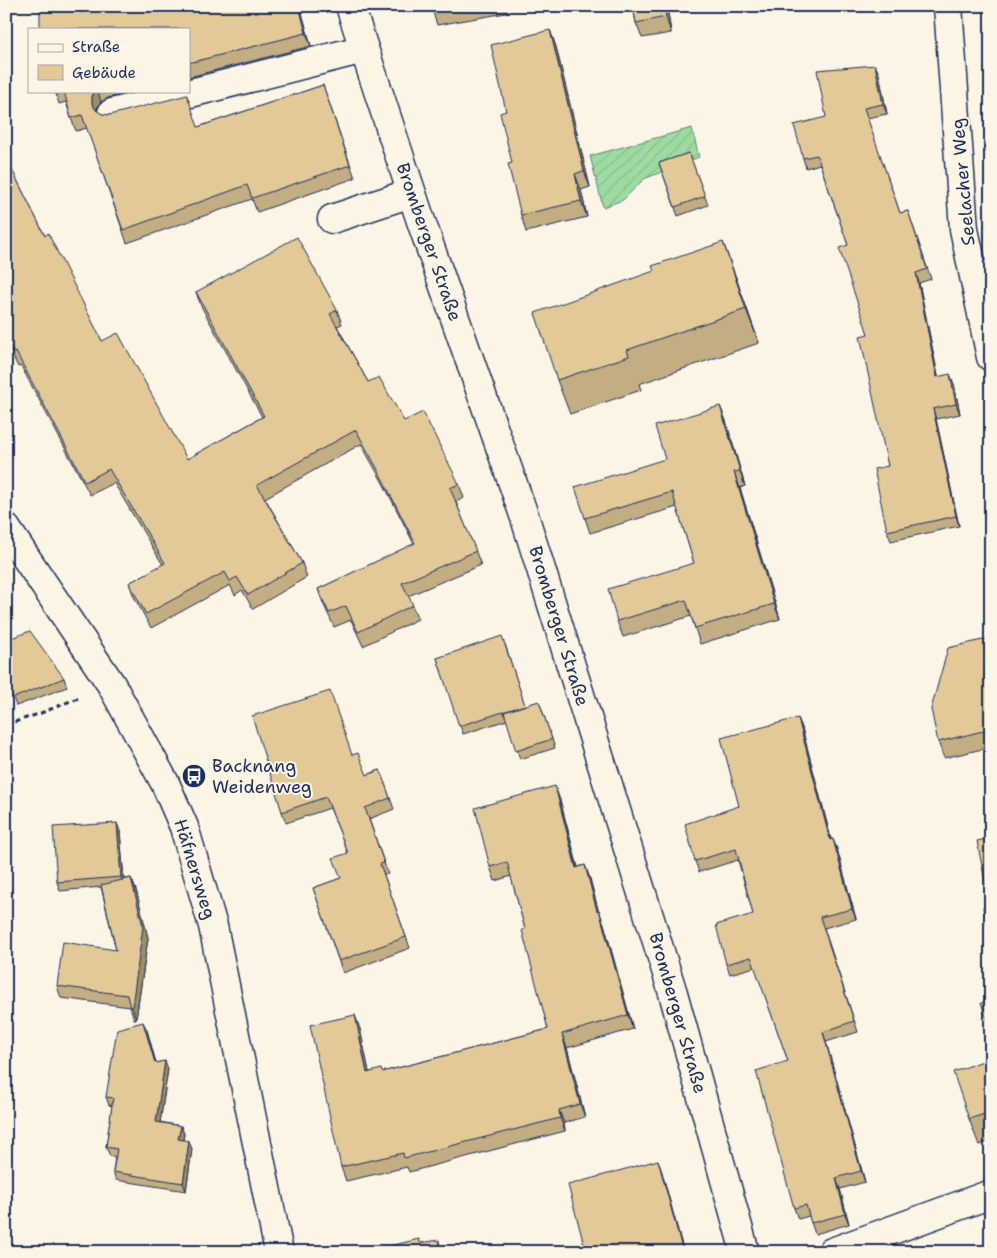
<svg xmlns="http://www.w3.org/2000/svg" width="997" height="1258" font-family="'Shantell Sans',sans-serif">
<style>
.garden{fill:url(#garden-furrows);stroke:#5c8580}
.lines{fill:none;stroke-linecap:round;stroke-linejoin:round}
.minor-casing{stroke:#1b2f5e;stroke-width:31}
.path{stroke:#1b2f5e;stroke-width:3;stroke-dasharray:5 4;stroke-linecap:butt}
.minor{stroke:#fcf5e5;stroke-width:28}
.wall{fill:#c3ad83;stroke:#1b2f5e}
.shaded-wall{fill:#9f8d6a;stroke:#1b2f5e}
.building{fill:#e3c998;stroke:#1b2f5e}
.labels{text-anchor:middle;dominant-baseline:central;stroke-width:4;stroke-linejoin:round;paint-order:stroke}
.street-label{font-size:18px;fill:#1b2f5e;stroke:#fcf5e5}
.poi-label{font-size:18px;fill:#1b2f5e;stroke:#fcf5e5;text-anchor:start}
</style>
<defs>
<pattern id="garden-furrows" width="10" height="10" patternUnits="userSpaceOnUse" patternTransform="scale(1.25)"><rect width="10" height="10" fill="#9edba2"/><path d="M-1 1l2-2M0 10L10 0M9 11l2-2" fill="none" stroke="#88bc8e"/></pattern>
</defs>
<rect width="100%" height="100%" fill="#fcf5e5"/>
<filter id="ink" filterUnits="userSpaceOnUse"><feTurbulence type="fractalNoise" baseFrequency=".02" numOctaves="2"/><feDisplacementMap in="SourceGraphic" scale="10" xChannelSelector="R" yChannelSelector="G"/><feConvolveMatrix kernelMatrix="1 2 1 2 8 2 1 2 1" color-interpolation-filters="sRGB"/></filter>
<g filter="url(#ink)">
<!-- garden -->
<path class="garden" d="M692 128 699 157 644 179 623 200 603 207 590 156Z"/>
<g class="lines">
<!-- minor casing -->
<g class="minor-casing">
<path id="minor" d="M350 6 421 221 525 518 673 993 745 1252
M948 6 964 229 991 357
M112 113 364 49
M332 219 411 193
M6 528 111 684 165 783 184 827 213 926 279 1252
M832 1252 991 1194"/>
</g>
<!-- path -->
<path class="path" d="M6 725 41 713 78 698"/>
<!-- minor -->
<use href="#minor" class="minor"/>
</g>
<!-- wall -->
<path class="wall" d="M110 6H300L311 46 189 77V29L85 12Z
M431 6H505L506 13 437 25Z
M633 6H667L671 33 642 38 636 23Z
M550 30 556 47 590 187 581 190 587 217 526 232 521 215 512 163 506 111Z
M875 65 879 74 887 114 867 118 900 213 908 211 931 279 919 283 938 376 954 384 960 414 936 419 959 526 891 541 887 531 888 466 868 334 848 245 820 164 806 168 803 158 826 117Z
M323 85 355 178 257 212 252 199 127 243 87 128 76 131 71 118 66 102 59 104 55 91H134L108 98 101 102 97 108V111L102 114 198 127Z
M689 153 708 205 678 216 659 163Z
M6 158 45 236 102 341 187 459 262 417 201 306 196 292 337 310 342 324 337 326 368 382 404 421 459 484 464 498 456 502 481 565 408 596 418 619 363 646 351 620 334 627 323 603 318 589 414 544 383 483 361 444 265 498 302 563 307 577 253 609 242 590 235 595 230 585 151 628 134 597 129 583 163 565 114 483 90 495 21 366 18 367 6 342Z
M654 271 735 275 759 343 639 384 641 390 570 414 557 380Z
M720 406 726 421 745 486 740 488 780 619 700 644 691 616 623 637 617 621 694 563 677 507 590 533 585 518 665 459Z
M991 638V747L944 758 938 742Z
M505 644 525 706 539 701 555 748 520 759 507 720 463 734 437 658Z
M6 677 64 678 67 687 16 706Z
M798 718 802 728 831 839 837 849 856 919 824 928 858 1032 826 1042 865 1182 840 1189 849 1224 815 1234 809 1216 798 1219 794 1208 788 1061 755 967 730 974 726 964 753 914 738 860 699 872 695 861 739 806Z
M352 755 367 775 380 770 394 809 369 819 388 874 384 875 410 948 343 973 313 888 341 878 348 853 330 808 286 823 282 812Z
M560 800 578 867 585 865 590 879 598 910 604 924 633 1029 567 1048 585 1117 564 1123 565 1131 409 1172 407 1167 346 1181 341 1167 360 1029 369 1072H382L548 1029 525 929 511 876 495 881 490 867Z
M120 831 124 879 131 878 136 890 148 938 136 1019H134L130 1007 61 998 57 986 116 950 101 887 60 891 57 882Z
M147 1030 156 1063 165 1061 168 1069 160 1122 181 1126 184 1134 183 1140 192 1149 186 1191 116 1180 113 1172 115 1157 110 1156 106 1147 112 1106 109 1105 106 1097Z
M991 1058V1141L979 1145 969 1119Z"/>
<!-- shaded-wall -->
<path class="shaded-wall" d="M80 6H85V27L80 13Z
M299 6H300L311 46 306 33Z
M664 6H667L671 33 666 17Z
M550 30 556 47 590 187 584 171Z
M875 65 879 74 887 114 883 104Z
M94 91H98L101 102 97 108V117L92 104V95Z
M575 174 581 190 587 217 581 201Z
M723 242 735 275 759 343 746 309Z
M916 273 919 283 940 386 937 377Z
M950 374 954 384 960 414 956 404Z
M720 406 726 421 745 486 740 471Z
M933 409 936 419 959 526 956 516Z
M734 472 740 488 780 619 774 604Z
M991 650V692L985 668Z
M798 718 802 728 834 850 830 840Z
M555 786 560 800 581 882 576 868Z
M117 823 120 831 124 886 121 877Z
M833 839 837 849 856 919 852 909Z
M585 865 590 879 602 924 597 911Z
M131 878 136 890 148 938 136 1019 132 1007Z
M599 910 604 924 633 1029 628 1015Z
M355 1015 360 1029 372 1086 367 1073Z
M143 1022 147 1030 158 1071 155 1063Z
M823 1032 826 1042 865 1182 861 1171Z
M562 1034 567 1048 585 1117 580 1104Z
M165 1061 168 1069 159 1130 156 1122Z
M559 1110 564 1123 565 1131 560 1118Z
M181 1126 184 1134 182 1148 178 1139Z
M189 1141 192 1149 186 1191 183 1183Z
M658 1160 662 1172 684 1252H683Z
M836 1178 840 1189 849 1224 845 1214Z"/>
<!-- building -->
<path class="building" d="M40 6H80V13L110 6H299L306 33 189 63V29H40Z
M431 6H451L431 10Z
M633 6H664L666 17 636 23Z
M550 30 584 171 575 174 581 201 521 215 508 164 512 163 500 113 506 111 491 45Z
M875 65 883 104 864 108 900 213 908 211 927 269 916 273 937 377 950 374 956 404 933 409 956 516 887 531 874 469 888 466 860 336 868 334 839 248 848 245 817 155 803 158 794 125 826 117 817 70Z
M323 85 350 165 252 198 247 185 123 230 82 115 71 118 64 91H94L92 95V104L96 110 102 114 110 115 187 95 198 127Z
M689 153 705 196 675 207 659 163Z
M6 158 45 236 48 233 102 341 118 333 187 459 264 416 196 292 297 237 337 310 330 314 368 382 379 377 404 421 423 412 459 484 450 488 476 551 402 583 413 605 358 632 346 606 329 613 318 589 415 543 378 470 356 430 257 485 302 563 248 595 237 577 230 581 225 572 146 614 129 583 165 563 109 469 85 482 16 352 14 353 6 339Z
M723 242 746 309 627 350 629 356 557 380 535 313 654 271 652 266Z
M720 406 740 471 734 472 774 604 695 628 686 600 617 621 608 589 694 563 672 492 585 518 575 487 665 459 655 426Z
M30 631 64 678 13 698 6 677V640Z
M502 636 525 705 459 726 437 658Z
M991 638V650L985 668 991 692V729L938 742 931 709 948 648Z
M330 691 352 755 358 753 367 775 380 770 390 798 365 808 384 863 380 864 406 937 339 961 313 888 341 878 333 858 348 853 326 797 282 812 252 716Z
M539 701 552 739 516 751 504 712Z
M798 718 830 840 833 839 852 909 820 917 854 1021 823 1032 861 1171 836 1178 845 1214 811 1223 806 1205 794 1208 756 1071 788 1061 751 957 726 964 716 925 753 914 736 849 695 861 685 824 739 806 721 738Z
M991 758V780L986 759Z
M555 786 576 868 585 865 597 911 599 910 628 1015 562 1034 580 1104 559 1110 560 1118 404 1158 403 1153 341 1167 310 1025 355 1015 367 1073 381 1069 382 1072 548 1029 522 930 525 929 507 862 490 867 475 808Z
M117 823 121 877 57 882 53 827Z
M991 838V945L983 907 990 906 977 841Z
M131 878 143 926 132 1007H130L127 995 57 986 63 942 116 950 101 885Z
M991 999V1030L981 1003Z
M143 1022 155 1063 165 1061 156 1122 181 1126 178 1139 189 1141 183 1183 113 1172 117 1149 106 1147 113 1098 106 1097 117 1029Z
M991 1058V1112L969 1119 953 1072Z
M658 1160 683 1252H586L568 1185Z
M419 1239 420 1243 439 1240 441 1252H364Z"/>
</g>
<!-- icons -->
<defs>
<g id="bus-disc" transform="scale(1.25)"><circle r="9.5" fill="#1b2f5e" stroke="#fcf5e5"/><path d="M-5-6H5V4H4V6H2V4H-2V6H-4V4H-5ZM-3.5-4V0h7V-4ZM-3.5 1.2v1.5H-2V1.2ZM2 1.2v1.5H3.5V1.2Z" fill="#fff"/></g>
</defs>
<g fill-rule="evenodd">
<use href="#bus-disc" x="194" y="776"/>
</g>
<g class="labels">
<!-- street labels -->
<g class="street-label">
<text transform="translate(963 182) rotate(-95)">Seelacher Weg</text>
<text transform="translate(429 242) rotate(71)">Bromberger Straße</text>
<text transform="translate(559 626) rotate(73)">Bromberger Straße</text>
<text transform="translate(195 869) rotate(73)">Häfnersweg</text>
<text transform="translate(678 1013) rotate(74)">Bromberger Straße</text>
</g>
<!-- poi labels -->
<g class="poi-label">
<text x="212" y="766">Backnang<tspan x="212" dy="21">Weidenweg</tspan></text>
</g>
</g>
<!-- margin -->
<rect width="997" height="1258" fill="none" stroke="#fcf5e5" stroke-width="25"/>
<rect x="12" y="12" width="972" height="1233" fill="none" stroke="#1b2f5e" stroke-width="2" filter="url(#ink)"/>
<!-- legend -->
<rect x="28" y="28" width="162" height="65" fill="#fcf5e5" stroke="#a2a6af"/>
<rect x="38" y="44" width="25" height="8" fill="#fcf5e5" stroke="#a2a6af"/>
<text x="72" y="52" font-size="15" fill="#1b2f5e">Straße</text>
<rect x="38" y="65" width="25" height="15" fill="#e3c998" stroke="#a2a6af"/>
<text x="72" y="78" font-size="15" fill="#1b2f5e">Gebäude</text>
</svg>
